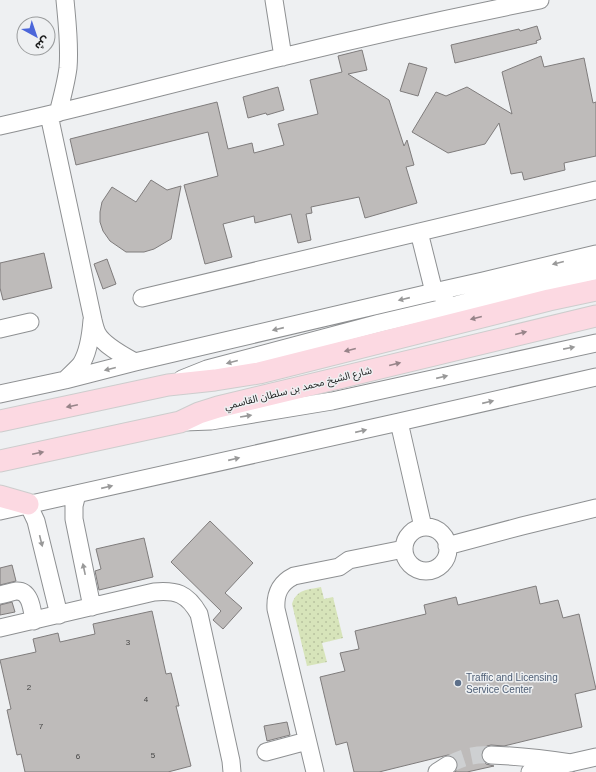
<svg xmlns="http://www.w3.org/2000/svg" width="596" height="772" font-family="Arial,'Noto Sans Arabic',sans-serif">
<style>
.grass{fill:url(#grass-dots)}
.building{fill:#bebbba;stroke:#7f7c7c}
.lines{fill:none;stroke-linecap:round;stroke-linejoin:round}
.minor-tunnel{stroke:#ced0d2;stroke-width:17;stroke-dasharray:17 8;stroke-linecap:butt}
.minor-casing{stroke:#8e9092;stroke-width:19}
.major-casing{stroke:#cdcdcd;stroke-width:23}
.minor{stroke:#fff;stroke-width:17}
.major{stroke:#fcd9e2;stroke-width:21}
.oneway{fill:#999}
.oneway2{fill:#978489}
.service-dot{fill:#5c6f8a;stroke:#eef0f2;stroke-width:1.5}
.labels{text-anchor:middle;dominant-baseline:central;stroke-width:3;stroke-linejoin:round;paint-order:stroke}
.number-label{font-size:8px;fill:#444}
.street-label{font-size:10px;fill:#1c1d1d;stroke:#eef0f2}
.service-label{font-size:10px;fill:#4e5e75;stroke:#eef0f2;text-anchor:start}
</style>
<defs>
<pattern id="grass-dots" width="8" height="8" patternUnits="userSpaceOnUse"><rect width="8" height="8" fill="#d7e4ba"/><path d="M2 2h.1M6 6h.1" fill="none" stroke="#b8c39f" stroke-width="1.8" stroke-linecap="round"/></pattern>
</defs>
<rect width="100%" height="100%" fill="#eef0f2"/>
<!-- grass -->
<path class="grass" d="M321 587 324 599 333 597 343 638 322 643 327 662 307 666 292 604C297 589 307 590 321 587Z"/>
<!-- building -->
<path class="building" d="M537 26 541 39 536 41 537 43 455 63 451 45 519 29 520 31Z
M362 50 367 70 348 74 389 100 404 146 407 140 414 165 406 167 417 203 365 218 359 197 311 207 312 213 306 214 311 240 298 243 291 214 255 223 254 216 223 224 232 257 205 264 184 185 218 176 208 132 76 165 70 139 217 102 228 149 252 143 254 153 284 145 278 124 318 114 310 80 342 72 338 56Z
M541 56 544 67 584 58 593 103 596 102V156L564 163 565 170 524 180 522 172 511 174 499 123 485 144 448 153 412 132 436 92 446 96 467 87 512 114 502 72Z
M409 63 427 68 418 96 400 91Z
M278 87 284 110 267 115 266 113 248 118 243 97Z
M151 180 167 190 181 186 171 239 154 249 144 252H126L110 241 103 231 100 222V212L102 202 112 187 136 202Z
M44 253 52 288 3 300 0 288V263Z
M107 259 116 284 103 289 94 264Z
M210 521 253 563 225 593 242 608 223 629 213 620 221 611 171 562Z
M144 538 153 577 99 590 95 571 101 569 96 549Z
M12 565 16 581 0 585V568Z
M536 586 540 604 558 600 563 618 579 614 596 689 575 694 582 727 504 746 491 745 487 746 482 750 481 755 482 759 486 764 494 766 467 772H455L457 769 458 765 457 760 453 756 448 755 379 772H354L347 742 336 745 320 677 345 671 340 653 359 649 355 631 426 614 424 605 456 597 458 605Z
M12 602 15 612 0 615V605Z
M152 611 166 674 171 673 179 706H176L191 766 168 772H25L21 754 17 755 7 710 11 709 0 660 36 652 33 639 58 633 60 642 95 634 93 624Z
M287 722 290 735 267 741 264 726Z"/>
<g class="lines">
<!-- minor-tunnel -->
<path class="minor-tunnel" d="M448 765C463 757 474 754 491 755"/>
<!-- minor casing -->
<g class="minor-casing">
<path id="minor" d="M274 0 283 57
M58 113C62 98 66 83 68 68 70 45 67 22 65 0
M49 115 93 320C94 324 95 329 97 333 103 345 124 356 135 362
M0 126C95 105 188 79 282 57 368 36 454 17 540 0
M419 232 434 292 445 294
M142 298 596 190
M0 329 30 322
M182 379 207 369 380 323 448 307 471 301 596 271
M65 380C70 375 77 369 81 364 88 353 91 333 92 320
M0 394 65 380 135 362 434 292 483 281 596 254
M184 422 211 421 332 401 596 343
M399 422 423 527
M77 494 74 506V519L92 607
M28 504 36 521 59 615
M0 511 399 422 596 377
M404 549a22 22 0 1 1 44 0a22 22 0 1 1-44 0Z
M447 546 522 526 596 508
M0 595C5 594 11 592 16 591 31 590 32 610 34 621
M0 628 154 592C176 590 187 593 199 614L231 761 232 772
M266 752 307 741
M491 755C518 756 545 759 571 763
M315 772 276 609C275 593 280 583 294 576L339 567 349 560 404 549
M437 772 448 765
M530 772 596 757"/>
</g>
<!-- major casing -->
<g class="major-casing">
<path id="major" d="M0 421 168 385 215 380 259 373 549 300 596 290
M0 461 180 422 199 413 218 407 596 316
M0 496 28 504"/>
</g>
<!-- minor -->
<use href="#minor" class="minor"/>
<!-- major -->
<use href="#major" class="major"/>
</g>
<!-- one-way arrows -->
<defs><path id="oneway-solid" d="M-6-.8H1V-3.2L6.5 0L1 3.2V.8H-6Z"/></defs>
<g class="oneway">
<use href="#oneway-solid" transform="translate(558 263) rotate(166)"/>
<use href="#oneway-solid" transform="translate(404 299) rotate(167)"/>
<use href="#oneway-solid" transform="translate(278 329) rotate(167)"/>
<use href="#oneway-solid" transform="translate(569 348) rotate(-11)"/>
<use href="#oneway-solid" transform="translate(232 362) rotate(165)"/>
<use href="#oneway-solid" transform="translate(110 369) rotate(166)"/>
<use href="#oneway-solid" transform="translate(442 377) rotate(-13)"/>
<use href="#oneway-solid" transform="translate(488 402) rotate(-13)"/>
<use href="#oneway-solid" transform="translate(246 416) rotate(-9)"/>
<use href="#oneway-solid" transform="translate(361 431) rotate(-13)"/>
<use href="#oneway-solid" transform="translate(234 459) rotate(-13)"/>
<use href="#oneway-solid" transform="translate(107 487) rotate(-13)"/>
<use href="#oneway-solid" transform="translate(41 541) rotate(76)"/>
<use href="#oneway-solid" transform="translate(84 569) rotate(-102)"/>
</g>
<g class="oneway2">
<use href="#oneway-solid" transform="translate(476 318) rotate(166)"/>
<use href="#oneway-solid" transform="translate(521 333) rotate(-14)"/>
<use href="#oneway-solid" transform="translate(350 350) rotate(166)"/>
<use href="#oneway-solid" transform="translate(395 364) rotate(-14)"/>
<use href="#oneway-solid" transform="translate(72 406) rotate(168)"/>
<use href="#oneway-solid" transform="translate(38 453) rotate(-12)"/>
</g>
<!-- markers -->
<circle class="service-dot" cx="458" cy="683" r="4"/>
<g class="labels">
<!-- number labels -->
<g class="number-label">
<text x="128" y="642">3</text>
<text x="29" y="687">2</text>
<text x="146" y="699">4</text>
<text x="41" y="726">7</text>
<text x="153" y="755">5</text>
<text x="78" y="756">6</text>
</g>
<!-- street labels -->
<g class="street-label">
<text transform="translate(298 388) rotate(-14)">شارع الشيخ محمد بن سلطان القاسمي</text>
</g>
<!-- service labels -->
<g class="service-label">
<text x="466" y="677">Traffic and Licensing<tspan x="466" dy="12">Service Center</tspan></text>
</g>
</g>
<!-- north arrow -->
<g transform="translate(36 36) rotate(140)"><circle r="19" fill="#eef0f2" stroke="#9a9c9d"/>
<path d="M0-3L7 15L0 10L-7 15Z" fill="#4b66da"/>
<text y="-6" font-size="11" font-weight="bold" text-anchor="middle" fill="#1c1d1d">ش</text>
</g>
</svg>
